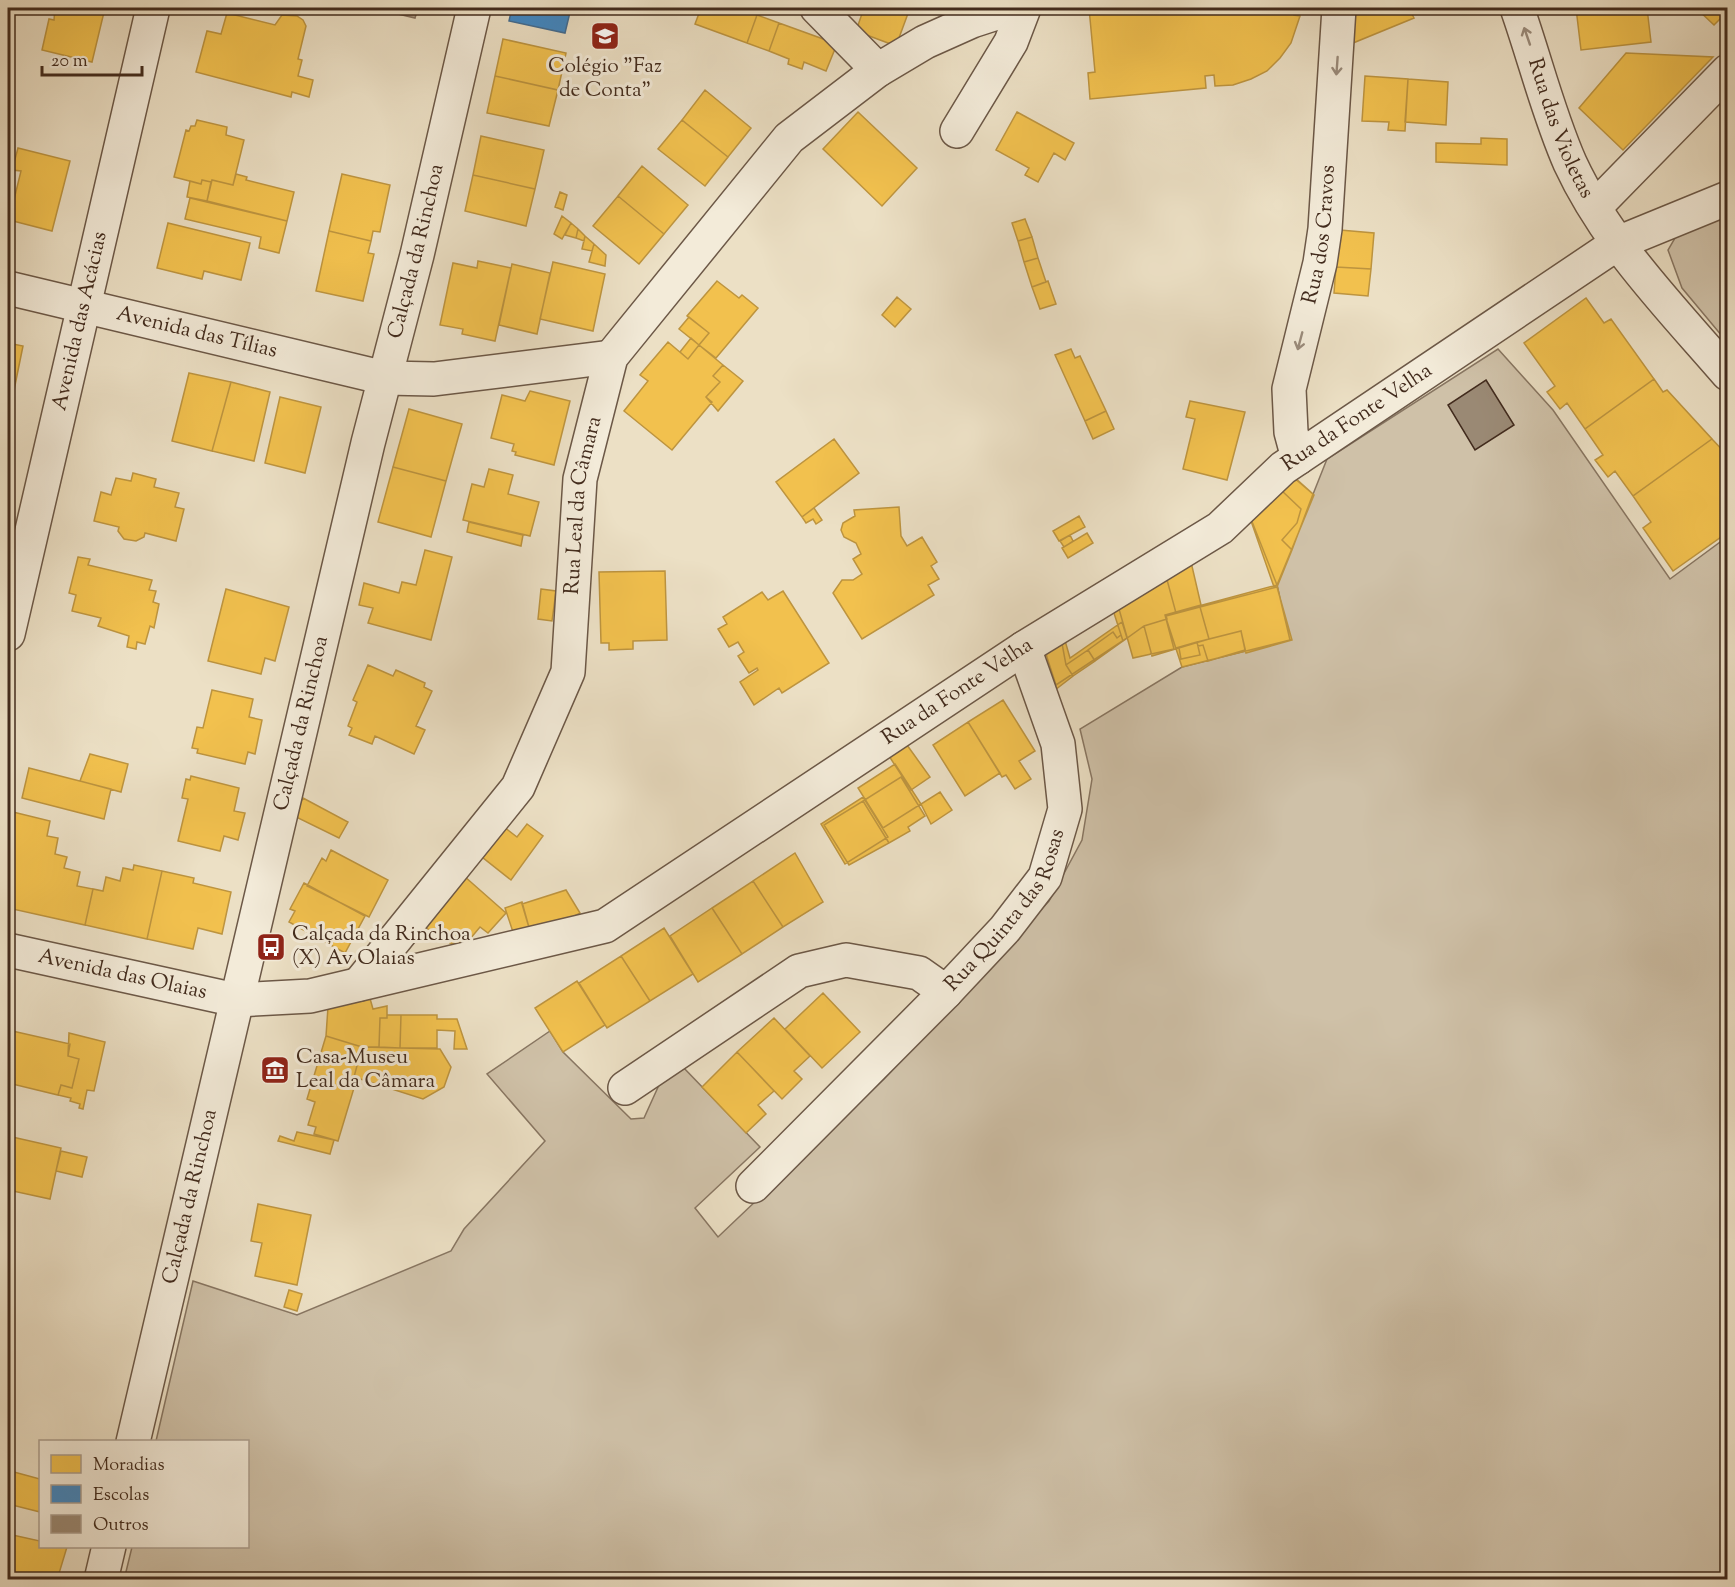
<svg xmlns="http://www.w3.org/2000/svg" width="1735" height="1587" font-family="'Sorts Mill Goudy',serif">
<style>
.green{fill:#cfc1a8;stroke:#887662;stroke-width:1.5}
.water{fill:#b2a28c;stroke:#857260;stroke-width:1.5}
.homes{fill:#f2c14e;stroke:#bd943f;stroke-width:1.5}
.schools{fill:#3f88c5;stroke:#406c93;stroke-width:1.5}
.building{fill:#9a8974;stroke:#422b1d;stroke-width:1.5}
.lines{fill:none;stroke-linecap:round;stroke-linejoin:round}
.minor-casing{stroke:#6c5847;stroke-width:36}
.minor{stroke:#f3ebd9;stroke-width:33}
.oneway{stroke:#9a8b7b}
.labels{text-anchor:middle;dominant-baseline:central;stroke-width:6;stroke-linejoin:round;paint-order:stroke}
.poi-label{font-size:21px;fill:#422b1d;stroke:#f3ebd9;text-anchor:start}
.street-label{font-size:21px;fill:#422b1d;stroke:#f3ebd9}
</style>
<rect width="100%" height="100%" fill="#ece0c5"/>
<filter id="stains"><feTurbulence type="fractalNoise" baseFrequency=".00333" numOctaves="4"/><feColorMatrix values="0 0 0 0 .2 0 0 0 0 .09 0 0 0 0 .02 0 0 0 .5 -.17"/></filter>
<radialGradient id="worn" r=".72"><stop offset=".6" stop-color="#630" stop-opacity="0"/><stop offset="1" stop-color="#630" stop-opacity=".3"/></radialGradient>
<!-- green -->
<path class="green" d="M1727 214V342L1682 288 1668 250 1679 231Z
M1498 349 1553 410 1670 579 1727 537V1579L124 1580 132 1547 248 1546V1442L156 1441 193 1281 297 1315 451 1251 464 1229 545 1141 487 1074 550 1031 563 1052 631 1119 644 1118 664 1074 680 1064 760 1147 695 1208 718 1237 884 1079 1049 901 1082 840 1092 779 1080 729 1182 667 1289 640 1277 585 1327 459Z"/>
<!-- water -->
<path class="water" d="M373 8H418L415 18Z"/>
<!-- homes -->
<path class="homes" d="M55 8H105L92 62 42 50 49 19 54 20Z
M701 8H737L757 15 747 43 695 24Z
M864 8H910L896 46 856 31Z
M1089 8H1125V12L1175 8H1294V15L1300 16 1291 43 1280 58 1267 71 1251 79 1233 85 1215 86 1214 75 1205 76 1206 88 1090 99 1088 73 1095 72Z
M1354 8H1409L1414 18 1353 43Z
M1576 8H1647L1651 42 1581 50Z
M1696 8H1728V11L1714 25Z
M227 13 275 25 282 15 297 16 303 20 306 26 298 59 302 60 298 76 313 80 309 97 292 92 291 97 196 72 207 31 221 34Z
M757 15 779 23 769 51 747 43Z
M779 23 837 44 826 71 804 62 802 69 788 64 789 59 769 51Z
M503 39 566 53 558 90 495 76Z
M1626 53 1713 57 1623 150 1579 108Z
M495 76 558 90 549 126 487 113Z
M1365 76 1408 79 1405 131 1388 130 1389 122 1362 121Z
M1408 79 1448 82 1446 125 1405 122Z
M705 90 751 128 728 157 682 120Z
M858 112 917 168 882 206 823 149Z
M1017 112 1074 143 1065 160 1054 153 1038 182 1025 175 1029 168 996 150Z
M197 120 227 127 226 135 244 140 233 185 212 180 211 182 202 180 201 184 174 177 186 130 189 131 191 126H195Z
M682 120 728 157 705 186 658 149Z
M481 136 544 150 535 189 473 175Z
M1481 138 1507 139V165L1436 162V143L1481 144Z
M18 148 70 161 52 231 9 220 21 171 12 170Z
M642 166 688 205 664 234 618 196Z
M236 174 247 177 246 180 294 192 287 221 207 201 212 180 233 185Z
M342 174 390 185 380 232 373 231 371 241 329 231Z
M473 175 535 189 526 226 465 211Z
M202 180 211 182 207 201 187 197 190 181 201 184Z
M560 192 567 195 563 210 555 207Z
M618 196 664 234 639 264 593 226Z
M190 198 287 221 279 253 259 248 261 237 185 219Z
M562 216 571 223 562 239 554 234Z
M1025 219 1032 237 1018 241 1012 223Z
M168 223 250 243 241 280 204 271 202 279 157 268Z
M571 223 578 229 576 238 565 235Z
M578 229 585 236 584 241 576 238Z
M1340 230 1374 233 1371 269 1336 267Z
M329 231 371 241 368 253 374 254 363 301 316 291Z
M585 236 594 244 592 251 582 249Z
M1032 237 1038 258 1024 262 1018 241Z
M594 244 606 255 605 266 589 262Z
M1038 258 1046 282 1032 287 1024 262Z
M478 261 511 268 495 341 462 334 463 329 440 325 453 263 477 268Z
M553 262 605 274 593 331 540 319Z
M512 264 550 273 537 334 499 325Z
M1336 267 1371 269 1368 296 1334 293Z
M717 281 739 298 742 295 758 308 716 358 699 345 709 333 687 316Z
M1048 281 1056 304 1040 309 1032 287Z
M897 297 911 309 895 327 882 315Z
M1586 298 1604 323 1611 319 1654 379 1585 429 1567 403 1560 409 1547 392 1555 386 1524 343Z
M689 317 709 333 699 345 679 329Z
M691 338 699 345 688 359 680 352Z
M668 342 688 359 699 345 723 365 713 376 720 382 706 397 712 402 672 450 624 411 648 381 640 375Z
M8 343 23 346 12 400 8 399Z
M1071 349 1075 358 1080 356 1106 411 1085 421 1055 355Z
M723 365 743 381 718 411 706 397 720 382 713 376Z
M189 373 231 382 212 451 172 441Z
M1654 379 1663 392 1667 390 1712 439 1633 496 1615 471 1608 477 1595 460 1603 455 1585 429Z
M231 382 270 392 254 461 212 451Z
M530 391 570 401 554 465 515 455 516 452 512 451 514 444 491 438 502 395 525 401Z
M280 397 321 407 305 473 265 463Z
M1190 401 1245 412 1227 480 1183 469 1195 419 1186 417Z
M409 409 462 424 446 481 393 467Z
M1106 411 1114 429 1093 439 1085 421Z
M834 439 859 473 802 517 776 482Z
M1712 439 1728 456V532L1673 571 1643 528 1651 522 1633 496Z
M393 467 446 481 431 537 378 522Z
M489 469 513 475 508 494 539 502 530 536 463 520 472 484 484 487Z
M133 473 156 479 154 487 179 493 175 507 184 509 176 541 145 533 144 537 136 541 124 539 118 531 119 527 94 521 101 492 111 495 116 478 131 481Z
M1293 476 1313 494 1292 550 1282 540 1297 523 1301 509 1280 489Z
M1293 477 1314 495 1277 585 1251 519Z
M1280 489 1301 509 1297 523 1282 540 1292 550 1277 587H1274L1251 521Z
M899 507 901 536 907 546 922 537 937 562 931 566 939 579 928 585 934 595 862 639 833 593 842 580H853L862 574 853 559 861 554 856 543 844 537 841 530 843 523 855 516 854 510Z
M814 508 822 520 816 524 813 519 806 523 802 517Z
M1079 516 1085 527 1059 541 1053 531Z
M469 522 523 535 521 546 467 532Z
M1087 533 1093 543 1068 558 1062 548Z
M1070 535 1073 541 1064 547 1060 541Z
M425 550 452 557 431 640 368 623 373 608 359 605 364 583 399 593 402 582 416 585Z
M78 557 90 559 88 565 152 580 149 590 156 591 153 602 159 604 154 628 150 626 145 644 137 642 136 649 127 647 129 636 98 626 101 618 72 611 76 595 69 593Z
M1191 562 1201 605 1165 615 1174 649 1133 658 1117 602Z
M665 571 667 640 633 641V649L609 650V643H601L599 572Z
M1166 576 1176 613 1166 616 1167 619 1144 626 1123 641 1111 604Z
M1277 585 1290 640 1182 667 1165 615Z
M1277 587 1292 640 1246 653 1241 631 1209 639 1200 607Z
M226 589 289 607 275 661 265 658 261 674 208 661Z
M541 589 556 591 552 621 538 619Z
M783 591 829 663 782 693 779 688 754 705 740 682 758 670 757 668 749 673 738 656 744 652 738 642 729 647 718 629 727 624 723 617 762 592 768 600Z
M1200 607 1209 639 1152 656 1144 626 1167 619 1166 616Z
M1122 622 1127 638 1056 685 1044 648 1064 637 1070 658Z
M1241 631 1245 650 1208 661 1203 645 1198 646 1197 642Z
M1113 632 1117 638 1121 635 1123 641 1095 661 1088 650Z
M1061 638 1066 665 1073 676 1055 690 1045 649Z
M1197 642 1200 655 1181 659 1179 648H1176Z
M1088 650 1095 661 1073 676 1066 665Z
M368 665 393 676 396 670 425 683 424 687 432 691 416 726 425 730 414 754 375 736 372 744 349 735 352 728 348 726 357 702 353 700Z
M212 690 253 699 249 717 262 720 255 754 248 752 245 764 197 753 198 749 192 748 197 727 203 728Z
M1003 700 1035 751 1019 761 1031 779 1015 789 1006 775 1002 777 968 722Z
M968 722 1000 773 965 796 933 745Z
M907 745 930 777 911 790 889 756Z
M90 754 128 764 121 792 80 781Z
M895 764 921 804 883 828 858 788Z
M29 768 111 789 104 819 22 798Z
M191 776 239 788 234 811 245 813 238 840 224 836 220 851 178 841 188 799 182 798 186 779 190 780Z
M901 777 925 816 908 827 910 831 889 843 863 801Z
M940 792 952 810 931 824 921 804Z
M863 797 888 837 845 864 821 824Z
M303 798 348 822 339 838 294 816Z
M863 801 889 843 849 865 824 825Z
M13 812 50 821 47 836 58 838 55 854 67 857 64 868 80 872 77 886 93 889 85 925 8 908V837Z
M527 824 543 836 511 880 482 857 504 827 517 837Z
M331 850 388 880 369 917 307 886 322 858 326 861Z
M795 853 823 902 783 927 753 881Z
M134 865 162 871 147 939 85 925 93 889 103 891 106 877 120 881 123 868 133 870Z
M162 871 194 878 193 883 231 892 222 934 198 928 193 949 147 939Z
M464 876 506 913 488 933 480 927 465 945 450 943 445 938 442 941 422 924Z
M753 881 783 927 742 954 712 908Z
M304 883 365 916 345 953 289 922 295 911 290 909Z
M566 890 580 913 564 922 530 931 522 904Z
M522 902 530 931 514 935 505 908Z
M712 908 742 954 698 982 670 936Z
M664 928 693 974 650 1001 621 956Z
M621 956 650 1001 607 1028 579 983Z
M577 981 605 1025 563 1052 535 1008Z
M823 993 860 1032 822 1068 785 1029Z
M369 995 373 1009 387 1006V1018H380L379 1047H362L326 1036 328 1007Z
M387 1015H401L400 1048 379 1047 380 1018H387Z
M401 1015H437V1019H457L467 1049H454L455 1031 437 1030V1048H400Z
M774 1018 810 1056 794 1071 802 1079 782 1099 737 1052Z
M8 1030 70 1044 68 1056 79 1059 72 1088 61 1085 58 1095 8 1083Z
M69 1033 105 1042 94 1091 87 1090 83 1109 79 1108 80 1104 70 1101 71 1098 58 1095 61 1085 72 1088 79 1059 68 1056Z
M326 1036 362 1047 354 1077 357 1078 338 1141 314 1134 316 1127 308 1125 315 1102 307 1099Z
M362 1047 440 1049 451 1067 444 1087 423 1099 354 1077Z
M737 1052 774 1091 758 1105 766 1114 746 1133 702 1087Z
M297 1132 334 1140 330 1154 278 1141 280 1136 294 1141Z
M8 1136 61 1148 50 1199 8 1190Z
M61 1151 87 1157 82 1177 56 1171Z
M258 1204 311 1215 297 1285 255 1276 262 1243 251 1241Z
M289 1290 302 1294 297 1311 284 1307Z
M14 1472 40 1479V1512L8 1504Z
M8 1534 40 1541V1546L67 1547 57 1580H8Z"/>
<!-- schools -->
<path class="schools" d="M512 8H571L565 33 509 21Z"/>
<!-- building -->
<path class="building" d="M1486 380 1514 425 1475 450 1448 405Z"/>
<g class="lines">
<!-- minor casing -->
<g class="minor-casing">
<g id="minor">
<path d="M817 8 878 70"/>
<path id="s1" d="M1517 8C1535 59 1548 113 1570 163 1607 243 1671 308 1728 374"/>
<path d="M957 131 1011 42 1024 8"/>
<path d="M1595 207 1728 71"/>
<path id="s2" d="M8 288 385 378 434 379 611 357"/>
<path id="s3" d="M1298 458 1291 432 1289 389 1320 263 1325 229 1339 8"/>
<path id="s4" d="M8 634 153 8"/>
<path id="s5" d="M8 950 236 1000 310 996 605 926 1024 648 1220 528 1283 468 1618 243 1728 198"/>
<path id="s6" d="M359 984 518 787 568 672 580 479 611 357 789 138 878 70 925 42 972 21 1012 8"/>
<path id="s7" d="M625 1088 799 971 846 960 919 973 946 992 1005 929 1045 877 1065 809 1058 744 1024 648"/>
<path d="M753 1186 946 992"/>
<path id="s8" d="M133 1442 368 443 417 255 474 8"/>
<path d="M101 1580 109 1546"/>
</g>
</g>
<!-- minor -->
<use href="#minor" class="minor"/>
</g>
<!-- one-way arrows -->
<defs><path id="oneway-shaft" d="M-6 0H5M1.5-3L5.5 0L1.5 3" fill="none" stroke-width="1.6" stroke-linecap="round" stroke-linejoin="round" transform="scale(1.5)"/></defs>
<g class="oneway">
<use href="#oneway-shaft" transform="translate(1527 36) rotate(-109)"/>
<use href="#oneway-shaft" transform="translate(1337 66) rotate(94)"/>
<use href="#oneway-shaft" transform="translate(1300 341) rotate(105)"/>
</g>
<!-- icons -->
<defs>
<g id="school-square" transform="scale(1.5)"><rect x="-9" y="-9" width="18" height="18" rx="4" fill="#8f2418" stroke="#f3ebd9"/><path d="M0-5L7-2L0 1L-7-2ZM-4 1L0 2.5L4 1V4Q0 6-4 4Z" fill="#fff"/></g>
<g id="bus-square" transform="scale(1.5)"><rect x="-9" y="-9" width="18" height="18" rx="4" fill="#8f2418" stroke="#f3ebd9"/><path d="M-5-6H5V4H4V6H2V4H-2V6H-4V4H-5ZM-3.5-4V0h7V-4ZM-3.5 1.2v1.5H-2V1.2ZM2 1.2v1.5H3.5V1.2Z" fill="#fff"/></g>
<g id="museum-square" transform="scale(1.5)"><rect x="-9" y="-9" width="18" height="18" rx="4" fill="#8f2418" stroke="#f3ebd9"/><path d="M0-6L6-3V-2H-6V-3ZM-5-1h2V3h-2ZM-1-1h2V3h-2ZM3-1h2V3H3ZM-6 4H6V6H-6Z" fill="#fff"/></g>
</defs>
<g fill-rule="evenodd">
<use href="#school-square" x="605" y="36"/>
<use href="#bus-square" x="271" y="947"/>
<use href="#museum-square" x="275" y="1070"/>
</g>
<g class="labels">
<!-- poi labels -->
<g class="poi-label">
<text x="605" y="67" text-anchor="middle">Colégio "Faz<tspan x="605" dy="24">de Conta"</tspan></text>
<text x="292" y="935">Calçada da Rinchoa<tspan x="292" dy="24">(X) Av Olaias</tspan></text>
<text x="296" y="1058">Casa-Museu<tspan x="296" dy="24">Leal da Câmara</tspan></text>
</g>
<!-- street labels -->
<g class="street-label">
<text stroke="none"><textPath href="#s1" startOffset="128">Rua das Violetas</textPath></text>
<text stroke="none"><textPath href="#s3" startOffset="228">Rua dos Cravos</textPath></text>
<text stroke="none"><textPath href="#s8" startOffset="1224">Calçada da Rinchoa</textPath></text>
<text stroke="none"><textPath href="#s4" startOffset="321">Avenida das Acácias</textPath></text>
<text stroke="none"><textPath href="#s2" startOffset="194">Avenida das Tílias</textPath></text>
<text stroke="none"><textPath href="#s5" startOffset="1520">Rua da Fonte Velha</textPath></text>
<text stroke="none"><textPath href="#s6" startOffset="546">Rua Leal da Câmara</textPath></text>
<text stroke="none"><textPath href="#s5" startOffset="1034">Rua da Fonte Velha</textPath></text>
<text stroke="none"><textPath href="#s8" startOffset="738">Calçada da Rinchoa</textPath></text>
<text stroke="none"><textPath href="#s7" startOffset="468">Rua Quinta das Rosas</textPath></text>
<text stroke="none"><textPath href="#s5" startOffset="117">Avenida das Olaias</textPath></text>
<text stroke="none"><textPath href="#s8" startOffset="252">Calçada da Rinchoa</textPath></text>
</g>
</g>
<!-- margin -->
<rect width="1735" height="1587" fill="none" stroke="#ece0c5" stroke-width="30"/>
<rect x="9" y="9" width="1717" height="1569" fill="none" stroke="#422b1d" stroke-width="3"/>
<rect x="15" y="15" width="1705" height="1557" fill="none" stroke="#422b1d" stroke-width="1.5"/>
<!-- legend -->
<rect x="39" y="1440" width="210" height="108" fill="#f3ebd9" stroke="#ac9e8e" stroke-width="1.5"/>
<rect x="51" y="1455" width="30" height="18" fill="#f2c14e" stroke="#ac9e8e" stroke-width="1.5"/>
<text x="93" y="1470" font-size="18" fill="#422b1d">Moradias</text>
<rect x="51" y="1485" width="30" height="18" fill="#3f88c5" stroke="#ac9e8e" stroke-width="1.5"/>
<text x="93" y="1500" font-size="18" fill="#422b1d">Escolas</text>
<rect x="51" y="1515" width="30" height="18" fill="#9a8974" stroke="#ac9e8e" stroke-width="1.5"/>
<text x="93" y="1530" font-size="18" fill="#422b1d">Outros</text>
<!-- scale -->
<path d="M42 66v9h100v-9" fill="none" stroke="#422b1d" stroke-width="3"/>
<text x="51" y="66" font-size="18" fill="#422b1d" stroke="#f3ebd9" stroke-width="4.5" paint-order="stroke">20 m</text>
<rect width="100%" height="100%" filter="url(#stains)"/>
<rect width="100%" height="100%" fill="url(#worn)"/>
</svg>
